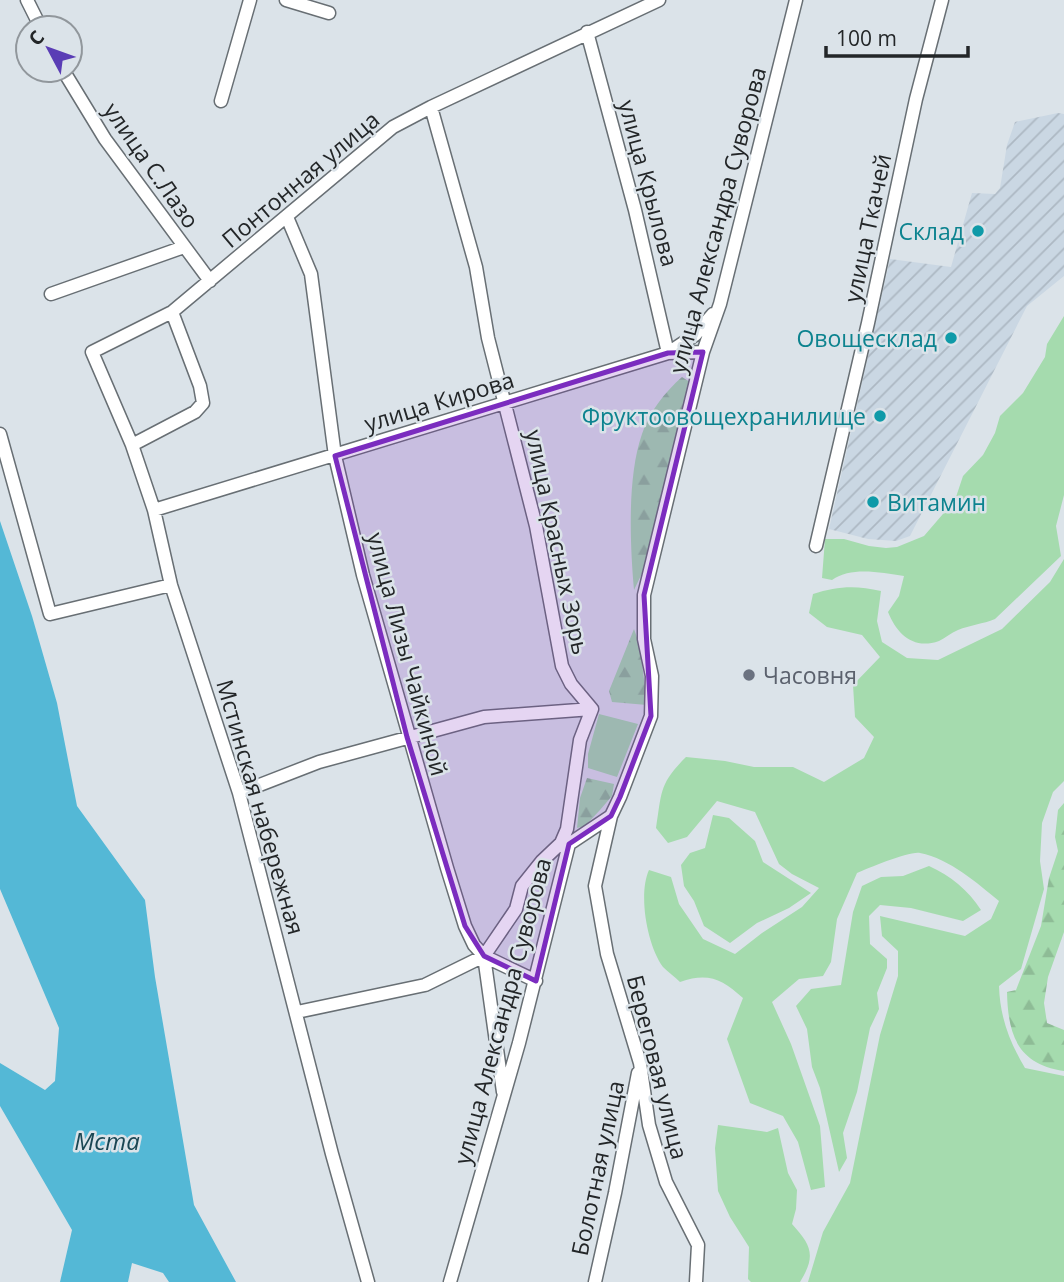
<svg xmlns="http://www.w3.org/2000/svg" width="1064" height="1282" font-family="'Open Sans',sans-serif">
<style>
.industrial{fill:url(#industrial-furrows)}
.grass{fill:#a5dbae}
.forest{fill:url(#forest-firs)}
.water{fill:#54b8d6}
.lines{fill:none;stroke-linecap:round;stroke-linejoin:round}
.minor-casing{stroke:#686f74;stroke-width:15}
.minor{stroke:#fff;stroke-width:12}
.marked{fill:#7b2cbf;fill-opacity:0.2;stroke:#7b2cbf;stroke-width:5;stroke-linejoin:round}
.culture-dot{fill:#0f9aa8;stroke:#dbe3e9;stroke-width:2.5}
.worship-dot{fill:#6b7280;stroke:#dbe3e9;stroke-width:2.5}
.labels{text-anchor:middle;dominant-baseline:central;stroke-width:5;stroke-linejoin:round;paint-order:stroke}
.street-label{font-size:23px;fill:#232628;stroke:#dbe3e9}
.culture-label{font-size:23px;fill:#0d838f;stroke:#dbe3e9;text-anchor:end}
.worship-label{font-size:23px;fill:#5b616d;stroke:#dbe3e9;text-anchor:start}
.water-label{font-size:24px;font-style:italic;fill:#1a4653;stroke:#dbe3e9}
</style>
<defs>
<pattern id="industrial-furrows" width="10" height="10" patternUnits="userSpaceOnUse" patternTransform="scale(1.75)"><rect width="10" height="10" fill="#cad7e3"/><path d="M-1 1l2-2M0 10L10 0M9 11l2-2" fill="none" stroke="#adb8c3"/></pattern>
<pattern id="forest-firs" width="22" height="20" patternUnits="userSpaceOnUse" patternTransform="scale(1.75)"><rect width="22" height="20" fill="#a5dbae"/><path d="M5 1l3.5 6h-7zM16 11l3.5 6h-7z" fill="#8ebc96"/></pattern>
</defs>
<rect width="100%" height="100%" fill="#dbe3e9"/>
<!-- industrial -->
<path class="industrial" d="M1058 113 1064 114V276L1027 306 910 536 896 541 868 539 829 529 890 259 951 267 972 193 995 194 1000 188 1007 145 1015 122Z"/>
<!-- grass -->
<path class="grass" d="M1064 316V495L1056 526 1061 556 995 619C983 624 970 625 958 630 951 633 945 638 939 641 913 650 897 634 888 612L899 596 904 576C881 573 852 566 832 580L822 578 825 539H844L869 546 886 548 897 547 924 536 955 500 963 476 983 455 995 433 1000 416 1023 393 1045 357 1047 344Z
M1064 559V781L1053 792 1042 823 1040 861 1044 889 1021 969 999 986C1000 1017 1009 1041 1025 1068L1064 1076V1282H808L823 1232 850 1183 880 1035 898 976V951L882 936 880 916 965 936 991 919 999 901C977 883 950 859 920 853 909 851 869 868 857 873L837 919 831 962 823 976 799 979 772 1002 791 1044 820 1126 825 1187 811 1190 798 1142 783 1116 750 1103 727 1039 743 998C722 979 708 972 680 982 675 977 668 972 663 967 647 945 638 894 649 870L671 877 679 904 703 939 735 954 762 933 802 907 819 888 792 874 779 864 755 812 717 801 687 837 668 843 656 828C662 791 659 784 686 757L725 761 754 767H793L824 782 864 758 874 737 855 717 853 685 880 657 862 635 827 627 809 613 813 594C837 586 856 585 881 591L877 621 882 642 907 658 938 660 1002 629 1050 582Z
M599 714 638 724 617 777 588 768V754Z
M713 815 729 818 755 841 763 862 811 893 789 908 757 923 730 943 704 926 694 901 684 886 681 865 690 853 705 848Z
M929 866C951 876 968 890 981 910L963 921 911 908 880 905 869 916 870 944 887 959V968L877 993 879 1009 870 1028 857 1092 843 1133 847 1158 839 1172 820 1088 812 1067 807 1029 796 1006 811 989 841 985 853 912 862 886 881 877 903 876Z
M718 1125 767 1132 778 1128 788 1173 797 1190 796 1209 792 1224C812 1246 816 1256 800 1282H751L748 1279 749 1247 730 1217 718 1191 715 1148Z"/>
<!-- forest -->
<path class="forest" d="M682 377 693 384 645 567 634 590C630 544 627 477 642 434 649 412 665 392 682 377Z
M634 629 640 646 647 705 612 702 609 691Z
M587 778 614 784 612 796 600 810 585 826 577 828 580 798Z
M1064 803V932L1048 977 1044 1003 1047 1023 1064 1030V1071C1018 1064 1008 1036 1007 992L1016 990 1041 926 1049 878 1058 851 1055 837 1058 810Z"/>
<!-- water -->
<path class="water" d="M0 521 32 616 57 703 77 806 145 900 155 977 194 1205 236 1282H169L163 1273 132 1263 128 1282H60L72 1230 0 1106V1063L45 1090 55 1081 59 1028 0 889Z"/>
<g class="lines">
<!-- minor casing -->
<g class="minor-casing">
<path id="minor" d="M27 0 41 28
M286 0 329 13
M587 32 635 210 668 353 703 352
M63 70 105 139 210 281
M221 101 250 0
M431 107 476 267 488 338 536 526 562 666 571 684 592 709 580 740 567 829 561 843 542 861 522 886 516 909 484 956
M287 217 311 274 335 456 363 575 447 868 465 926 474 945 484 956 503 1092
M51 294 184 247
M0 434 50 614 171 585
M132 445 195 412 203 403 200 386 172 312
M154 510 668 353 695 335 713 314
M816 546 868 323 916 99 942 0
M239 793 319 762 484 717 592 709
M611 816 595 886 607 954 640 1063 649 1125 666 1182 698 1245 696 1282
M297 1012 425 985 484 956 536 981
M368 1282 332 1154 239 793 171 585 154 510 132 445 92 352 172 312 393 127 431 107 659 0
M450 1282 519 1043 569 844 611 816 620 797 651 716 652 676 644 639V595L703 352 720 304 796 0
M595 1282 615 1193 638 1073"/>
</g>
<!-- minor -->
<use href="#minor" class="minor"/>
</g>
<!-- marked area -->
<path class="marked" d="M703 352 644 595 651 716 620 797 611 816 569 844 536 981 484 956 465 926 407 737 335 456 668 353Z"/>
<!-- markers -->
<g class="culture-dot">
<circle cx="978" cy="231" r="7"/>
<circle cx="951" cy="338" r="7"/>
<circle cx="880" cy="416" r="7"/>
<circle cx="873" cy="502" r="7"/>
</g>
<circle class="worship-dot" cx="749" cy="675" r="7"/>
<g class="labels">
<!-- street labels -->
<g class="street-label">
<text transform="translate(152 165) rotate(55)">улица С.Лазо</text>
<text transform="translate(300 179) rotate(-40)">Понтонная улица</text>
<text transform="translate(649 183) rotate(75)">улица Крылова</text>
<text transform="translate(717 220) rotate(-75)">улица Александра Суворова</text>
<text transform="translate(867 228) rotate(-78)">улица Ткачей</text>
<text transform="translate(439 401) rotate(-17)">улица Кирова</text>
<text transform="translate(558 542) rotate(78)">улица Красных Зорь</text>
<text transform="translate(408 654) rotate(75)">улица Лизы Чайкиной</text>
<text transform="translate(261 807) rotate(74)">Мстинская набережная</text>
<text transform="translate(502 1011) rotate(-75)">улица Александра Суворова</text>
<text transform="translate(658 1067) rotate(76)">Береговая улица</text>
<text transform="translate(597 1168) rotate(-78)">Болотная улица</text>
</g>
<!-- culture labels -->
<g class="culture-label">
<text x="964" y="231">Склад</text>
<text x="937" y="338">Овощесклад</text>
<text x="866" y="416">Фруктоовощехранилище</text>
<text x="887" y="502" text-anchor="start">Витамин</text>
</g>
<!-- worship labels -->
<g class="worship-label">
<text x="763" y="675">Часовня</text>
</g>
<!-- water labels -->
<g class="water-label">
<text x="107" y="1140">Мста</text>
</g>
</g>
<!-- north arrow -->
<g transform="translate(49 49) rotate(311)"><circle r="33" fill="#dbe3e9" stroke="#91979c" stroke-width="2"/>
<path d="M0-5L12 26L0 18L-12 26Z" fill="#5a3db5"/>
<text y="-10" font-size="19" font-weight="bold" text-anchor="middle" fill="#232628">С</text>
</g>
<!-- scale -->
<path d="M826 46v10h142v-10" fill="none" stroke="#232628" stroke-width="3.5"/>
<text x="836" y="46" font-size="21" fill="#232628" stroke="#dbe3e9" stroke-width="5" paint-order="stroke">100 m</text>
</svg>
